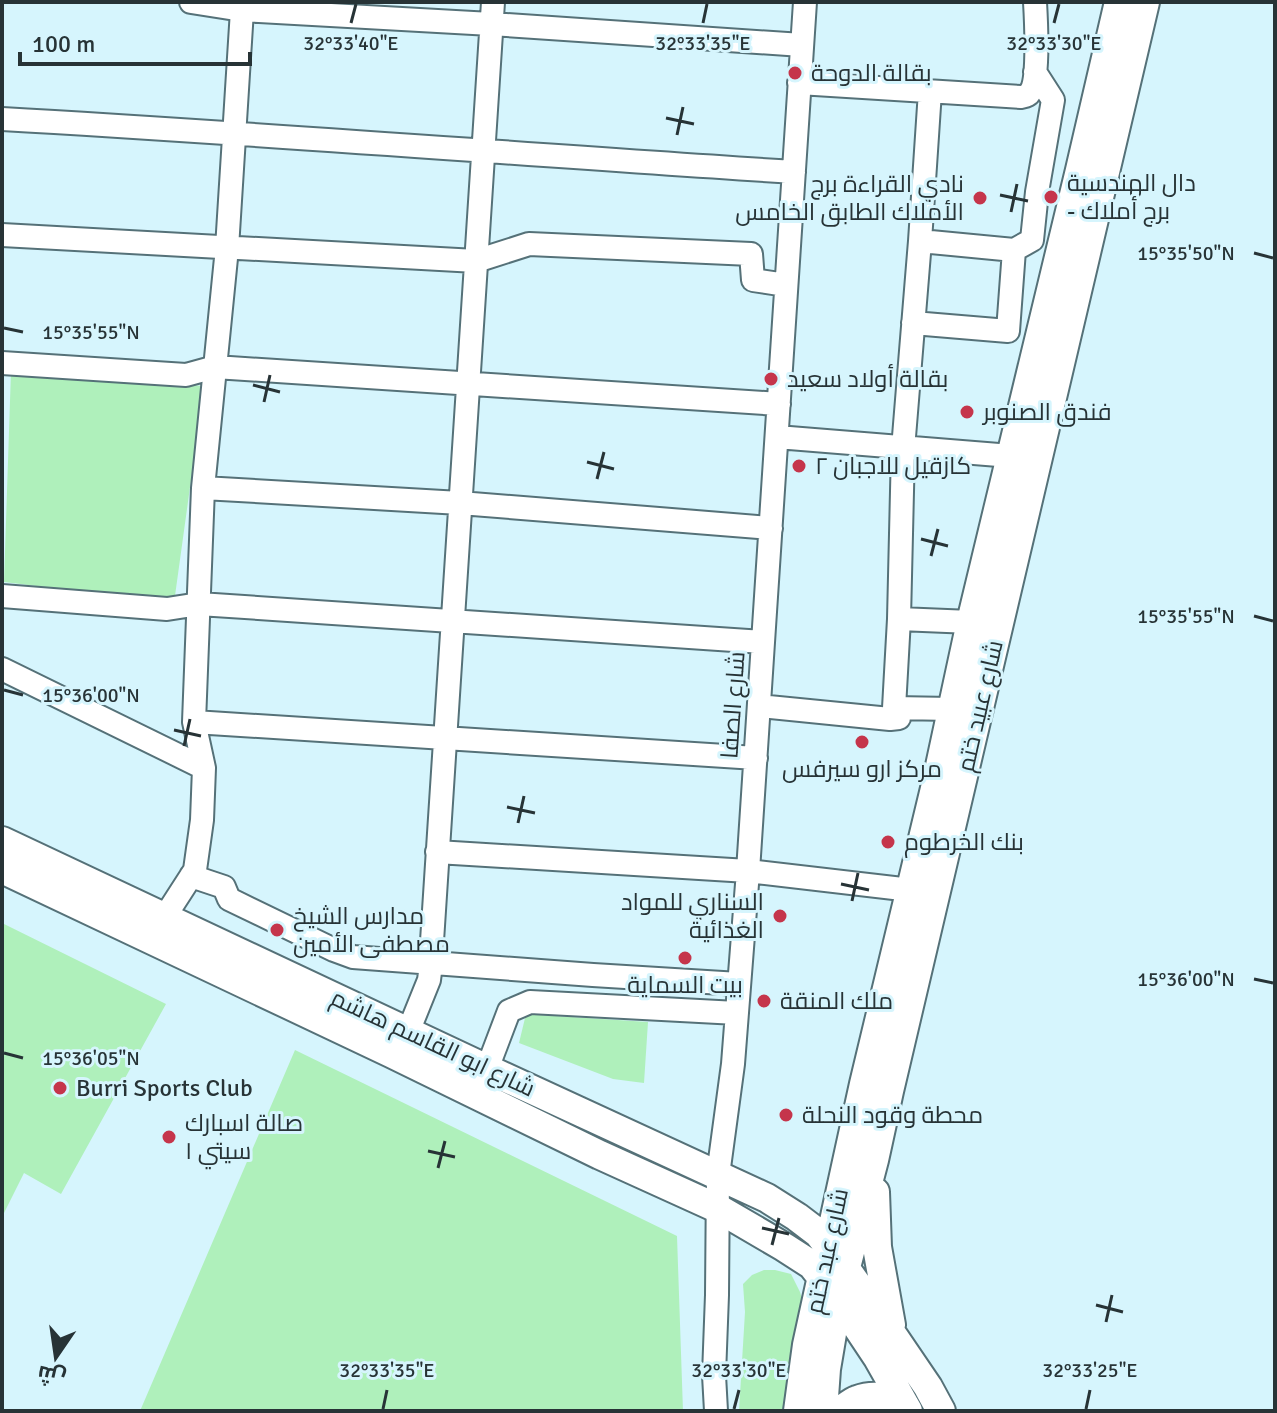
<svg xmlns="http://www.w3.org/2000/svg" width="1277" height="1413" font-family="Signika,Cairo,sans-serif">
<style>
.green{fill:#aff0bb}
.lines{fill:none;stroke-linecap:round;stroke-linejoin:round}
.minor-casing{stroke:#557178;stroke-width:26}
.major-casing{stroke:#557178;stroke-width:32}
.minor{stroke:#fff;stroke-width:22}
.major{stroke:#fff;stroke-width:28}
.ticks{fill:none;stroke:#273336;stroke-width:3}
.poi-dot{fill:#c5354b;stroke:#d6f5fd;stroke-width:3}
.labels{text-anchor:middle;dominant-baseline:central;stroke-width:6;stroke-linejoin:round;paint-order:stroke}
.poi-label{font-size:24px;fill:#273336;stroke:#d6f5fd;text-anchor:start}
.street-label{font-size:24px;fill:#273336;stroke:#d6f5fd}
.ticks-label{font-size:20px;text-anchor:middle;fill:#273336;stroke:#d6f5fd;stroke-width:6;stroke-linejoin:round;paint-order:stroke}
</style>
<rect width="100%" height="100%" fill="#d6f5fd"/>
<!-- green -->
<path class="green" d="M11 371 204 386 174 603 4 582Z
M2 923 166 1004 61 1194 24 1173 2 1217Z
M526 1014 648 1022 644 1083 613 1079 519 1043Z
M295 1050 677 1236 683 1411H140Z
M764 1270H775L791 1274 800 1292 806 1312 791 1411H739L745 1312 743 1284 752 1275Z"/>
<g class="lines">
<!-- minor casing -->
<g class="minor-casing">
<path id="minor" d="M191 2 242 10 491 24 802 45
M799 83 1021 97C1026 96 1028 96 1031 91 1039 78 1036 19 1035 2
M930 91 920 241 903 449 899 619 971 622
M2 119C266 134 530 155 794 172
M2 235 476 261 529 244 751 254 753 280 786 285
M920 241 1014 250
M913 323 1008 331 1014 250 1032 240 1037 192 1053 100 1035 72
M2 363 186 375 215 367 779 404
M777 437 1011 456
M203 488 460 503 771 528
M2 596 167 609 199 604 763 642
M2 669 204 768
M759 706 890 719 899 718 894 708 952 709
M894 708 899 619
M194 722 756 758
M437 852 748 871 911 890
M191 876 224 887 229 899 334 950 353 957 593 975 739 984
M164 918 195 870 202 820 204 768 194 722 203 488 227 248 242 10
M408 1032 429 980 430 972 493 2
M487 1069 509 1011 530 1002 737 1013
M716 1411 714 1375 717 1295 718 1175 733 1064 748 871 805 2"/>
</g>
<!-- major casing -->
<g class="major-casing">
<path id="major" d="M2 841 487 1069 767 1198 797 1217 818 1233 846 1269 894 1337 928 1387 941 1411
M2 869 391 1053 600 1155 719 1209 784 1247 812 1265 838 1298 878 1358 908 1411
M875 1192 877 1247 891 1325
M798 1411 807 1345 864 1084 937 780 971 622 1080 170 1119 2
M823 1411 826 1369 838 1298 874 1160 889 1091 1145 2
M840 1411C845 1408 851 1402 857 1400 873 1394 889 1397 904 1404"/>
</g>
<!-- minor -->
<use href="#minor" class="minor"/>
<!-- major -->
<use href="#major" class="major"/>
</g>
<!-- ticks -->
<path class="ticks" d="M351 23 356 4M703 23 707 4M1054 23 1059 4M666 118 694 124M677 135 683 107M1000 195 1028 201M1011 212 1017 184M1254 253 1273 258M4 328 23 332M253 385 280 392M264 402 270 375M587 462 614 469M597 479 604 452M921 539 948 546M931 556 938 529M1254 616 1273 621M4 690 23 695M174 730 201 736M184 746 190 719M507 807 535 813M518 823 524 796M841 884 869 890M852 901 858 873M1254 979 1273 983M4 1053 23 1058M428 1151 455 1157M438 1168 445 1141M762 1228 789 1234M772 1245 779 1218M1096 1305 1123 1312M1106 1322 1112 1295M383 1409 387 1390M734 1409 739 1390M1086 1409 1090 1390"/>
<!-- markers -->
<g class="poi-dot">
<circle cx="795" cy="73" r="8"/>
<circle cx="1051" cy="197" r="8"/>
<circle cx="980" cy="198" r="8"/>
<circle cx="771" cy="379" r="8"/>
<circle cx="967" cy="412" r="8"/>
<circle cx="799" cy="466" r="8"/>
<circle cx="862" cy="742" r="8"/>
<circle cx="888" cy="842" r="8"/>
<circle cx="780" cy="916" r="8"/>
<circle cx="277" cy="930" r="8"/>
<circle cx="685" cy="958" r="8"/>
<circle cx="764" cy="1001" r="8"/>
<circle cx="60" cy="1088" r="8"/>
<circle cx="786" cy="1115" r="8"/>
<circle cx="169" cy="1137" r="8"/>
</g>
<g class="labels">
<!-- poi labels -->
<g class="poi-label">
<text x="811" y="73">بقالة الدوحة</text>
<text x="1067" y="183">دال الهندسية<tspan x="1067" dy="28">- برج أملاك</tspan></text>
<text x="964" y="184" text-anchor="end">نادي القراءة برج<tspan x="964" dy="28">الأملاك الطابق الخامس</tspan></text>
<text x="787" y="379">بقالة أولاد سعيد</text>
<text x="983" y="412">فندق الصنوبر</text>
<text x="815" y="466">كازقيل للاجبان ٢</text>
<text x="862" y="769" text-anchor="middle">مركز ارو سيرفس</text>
<text x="904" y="842">بنك الخرطوم</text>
<text x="764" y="902" text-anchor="end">السناري للمواد<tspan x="764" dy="28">الغذائية</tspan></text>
<text x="293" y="916">مدارس الشيخ<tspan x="293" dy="28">مصطفى الأمين</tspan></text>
<text x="685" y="985" text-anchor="middle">بيت السماية</text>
<text x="780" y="1001">ملك المنقة</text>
<text x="76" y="1088">Burri Sports Club</text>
<text x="802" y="1115">محطة وقود النحلة</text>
<text x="185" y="1123">صالة اسبارك<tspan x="185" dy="28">سيتي ١</tspan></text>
</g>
<!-- street labels -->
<g class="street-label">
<text transform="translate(733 705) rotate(-86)">شارع الصفا</text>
<text transform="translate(980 706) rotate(-77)">شارع عبيد ختم</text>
<text transform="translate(433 1043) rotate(25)">شارع ابو القاسم هاشم</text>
<text transform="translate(827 1251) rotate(-78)">شارع عبد ختم</text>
</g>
</g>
<g class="ticks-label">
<text x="351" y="50">32°33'40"E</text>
<text x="703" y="50">32°33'35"E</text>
<text x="1054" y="50">32°33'30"E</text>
<text x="1186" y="260">15°35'50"N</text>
<text x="91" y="339">15°35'55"N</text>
<text x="1186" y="623">15°35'55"N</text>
<text x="91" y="702">15°36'00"N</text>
<text x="1186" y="986">15°36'00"N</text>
<text x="91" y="1065">15°36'05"N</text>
<text x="387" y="1377">32°33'35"E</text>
<text x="739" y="1377">32°33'30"E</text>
<text x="1090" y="1377">32°33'25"E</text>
</g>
<!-- border -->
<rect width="1277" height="1413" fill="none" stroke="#273336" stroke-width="8"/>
<!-- north arrow -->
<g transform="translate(56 1357) rotate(193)" stroke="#d6f5fd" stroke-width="6" paint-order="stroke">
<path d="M0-6L14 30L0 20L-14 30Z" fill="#273336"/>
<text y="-12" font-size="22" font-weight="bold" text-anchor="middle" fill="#273336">ش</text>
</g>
<!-- scale -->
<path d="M20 52v12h230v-12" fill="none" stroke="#273336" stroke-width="4"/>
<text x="32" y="52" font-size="24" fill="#273336" stroke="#d6f5fd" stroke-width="6" paint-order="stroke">100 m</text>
</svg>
